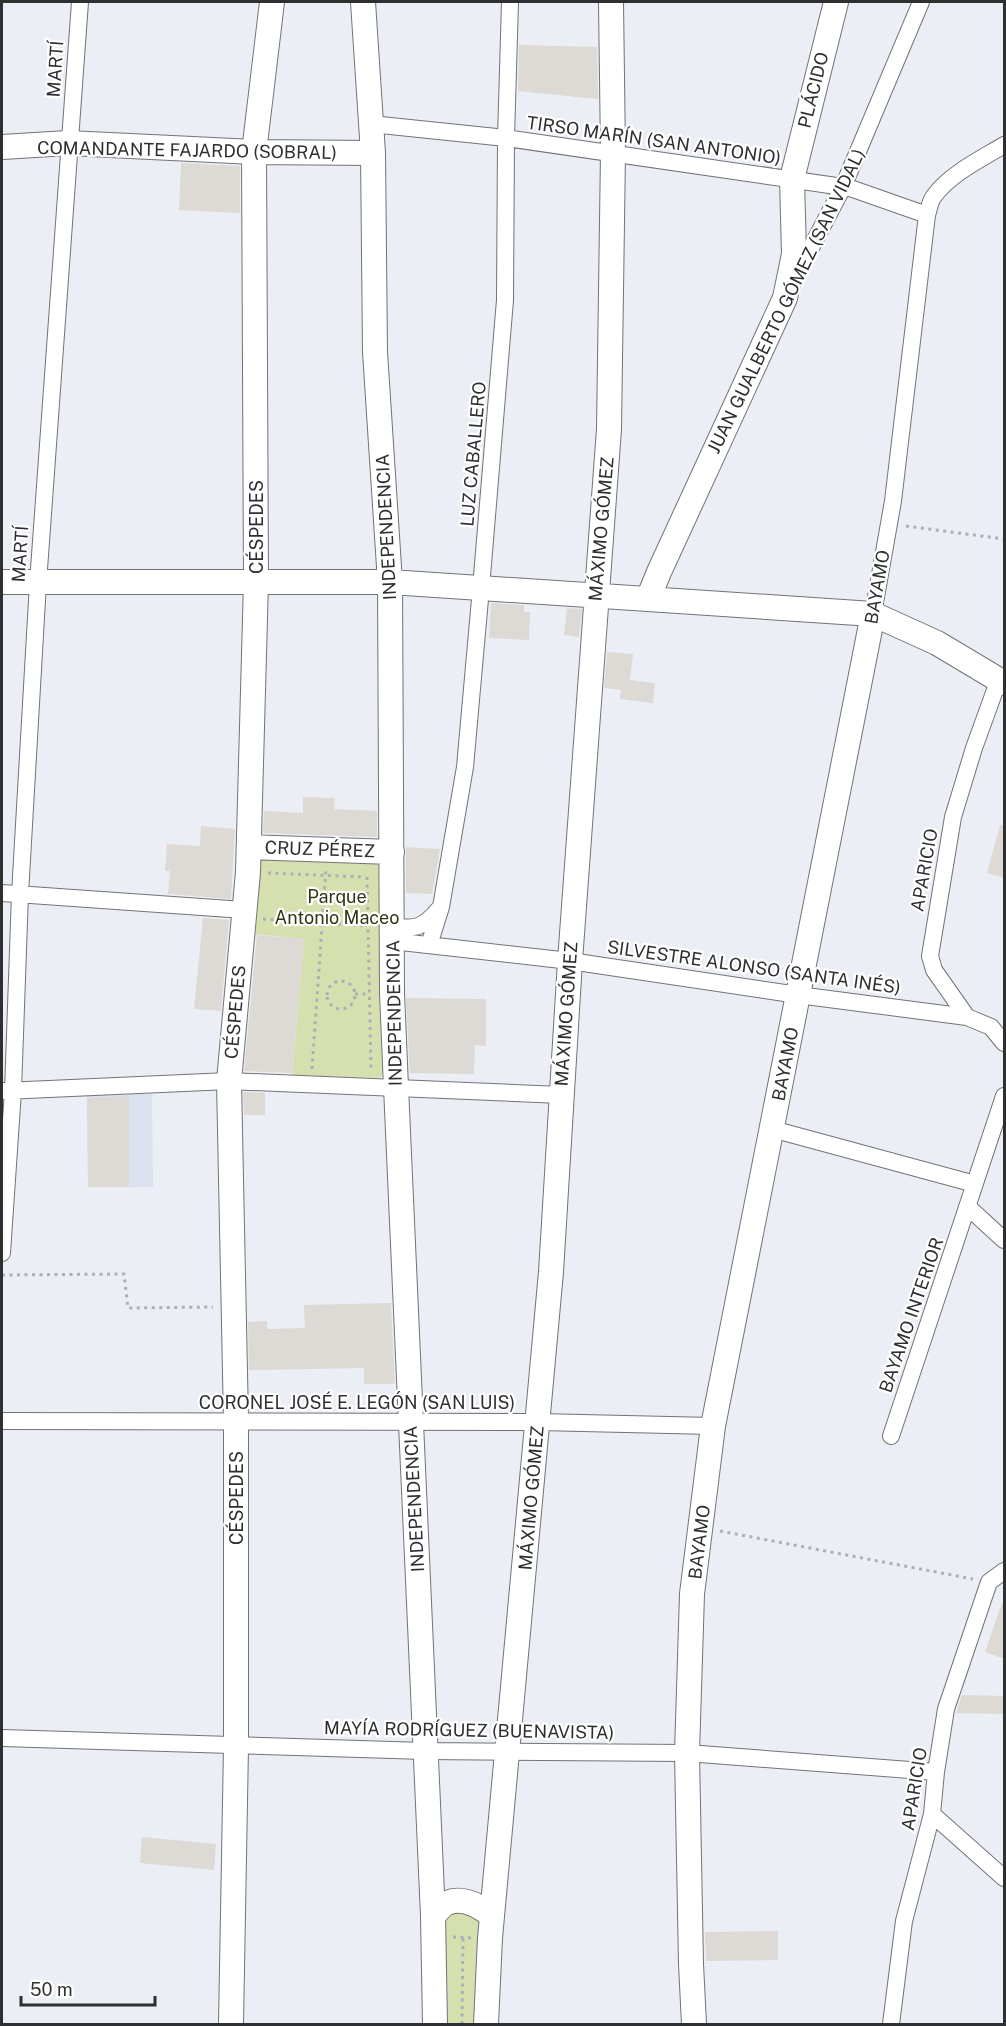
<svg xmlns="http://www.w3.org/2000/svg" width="1006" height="2026" font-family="'Public Sans',sans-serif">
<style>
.built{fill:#dbe1ee}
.green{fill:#d6e0af}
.building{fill:#ddd9d4}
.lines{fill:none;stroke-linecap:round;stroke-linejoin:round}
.street-casing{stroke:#707378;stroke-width:18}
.secondary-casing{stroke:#707378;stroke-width:26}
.path{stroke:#acafb3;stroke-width:3;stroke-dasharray:3 4.5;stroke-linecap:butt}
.street{stroke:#fff;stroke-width:16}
.secondary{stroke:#fff;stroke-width:24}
.labels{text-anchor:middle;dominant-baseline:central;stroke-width:4.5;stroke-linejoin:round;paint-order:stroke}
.street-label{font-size:18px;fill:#2e2f31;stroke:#fff}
.park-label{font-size:18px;fill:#303612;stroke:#fff}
</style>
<rect width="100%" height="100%" fill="#ebeef4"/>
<!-- built -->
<path class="built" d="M152 1094 153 1187H88L87 1095Z"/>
<!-- green -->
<path class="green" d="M254 857 381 862 388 1066 380 1078 292 1075 304 939 250 934Z
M460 1911 481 1921 478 2024H446L442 1921 450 1913Z"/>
<!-- building -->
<path class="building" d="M519 45 597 47 598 99 518 91Z
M181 163 240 166V213L179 210Z
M491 603 524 605V612H530L529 640 489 638Z
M567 608 582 609 579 637 564 635Z
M607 652 633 654 630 680 655 683 653 703 620 699 621 690 604 688Z
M303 797 335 798 334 809 377 811V837L263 833 264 811 303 813Z
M1000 825 1005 826V878L987 873Z
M201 826 235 829 231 899 168 894 170 871H165L167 844 200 846Z
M406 847 440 849 432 894 406 893Z
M203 918 229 920 221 1011 194 1009Z
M257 935 304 939 292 1073 244 1071Z
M406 998 486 999V1046L475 1045 474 1074 410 1073Z
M243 1092 265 1093V1115H244Z
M129 1096V1187H88L87 1098Z
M391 1303 395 1384H364V1368L249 1370 248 1322 267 1321V1329L305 1328 304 1305Z
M1002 1603 1005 1604V1659L985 1652Z
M962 1695 1005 1696V1714L956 1713Z
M142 1837 216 1844 214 1870 140 1863Z
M778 1931V1960L706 1961 705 1932Z"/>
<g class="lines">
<!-- street casing -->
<g class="street-casing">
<path id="street" d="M371 124 506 138 850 188 927 215
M795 278 843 187 921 2
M873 614 893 501 927 215C929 209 930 201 934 196 950 174 981 159 1004 145
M2 893 244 910
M393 927C416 929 423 928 439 909
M392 941 570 961 798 995 967 1017 991 1027 1004 1043
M429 945 441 907 465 767 481 588 505 300 506 138 510 2
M967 1017 934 970 930 956 953 817 974 748 999 679
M4 1091 229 1081 561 1095
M772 1129 975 1184
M968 1207 1004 1240
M2 1253 13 1091 20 894 38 583 80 2
M2 1421 538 1422 713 1426
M891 1436 1004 1096
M2 1738 425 1751 687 1753 936 1772
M932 1814 1004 1878
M891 2024 904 1921 932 1814 936 1772 946 1709 989 1582 1004 1571"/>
</g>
<!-- secondary casing -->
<g class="secondary-casing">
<path id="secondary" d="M363 2 373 153 375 352 390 582 392 993 396 1087 433 1916 435 2024
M2 147 68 143 254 152 373 153
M2 582H390L873 614 937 643 1004 683
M648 599 659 572 785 298 794 254 792 179 836 2
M249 847 392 852
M433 1916C437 1912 442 1905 447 1903 463 1896 481 1907 492 1916
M231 2024 236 1746V1421L229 1081 248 872 256 582 254 152 272 2
M486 2024 490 1938 551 1272 570 961 609 429 613 153 611 2
M694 2024 691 1964 687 1753 692 1594 713 1426 873 614"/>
</g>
<!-- path -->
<path class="path" d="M906 526 1004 539
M268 873 366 877
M367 877 371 1070
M263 919 367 926
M327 995a14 14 0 1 1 28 0a14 14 0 1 1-28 0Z
M355 994H370
M312 1069 326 869
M2 1275 124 1274 128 1308 213 1307
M720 1531 973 1579
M453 1937 471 1938
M462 2024 463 1938"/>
<!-- street -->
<use href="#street" class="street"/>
<!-- secondary -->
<use href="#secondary" class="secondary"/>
</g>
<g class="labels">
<!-- street labels -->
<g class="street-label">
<text transform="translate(55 69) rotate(-86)">MARTÍ</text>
<text transform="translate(813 90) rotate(-76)">PLÁCIDO</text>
<text transform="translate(654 140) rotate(8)">TIRSO MARÍN (SAN ANTONIO)</text>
<text transform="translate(187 150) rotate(1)">COMANDANTE FAJARDO (SOBRAL)</text>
<text transform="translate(786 301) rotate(-64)">JUAN GUALBERTO GÓMEZ (SAN VIDAL)</text>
<text transform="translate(473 454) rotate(-85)">LUZ CABALLERO</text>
<text transform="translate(256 527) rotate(-90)">CÉSPEDES</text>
<text transform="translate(386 527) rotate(-93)">INDEPENDENCIA</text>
<text transform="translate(601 529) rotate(-85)">MÁXIMO GÓMEZ</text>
<text transform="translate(20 554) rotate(-86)">MARTÍ</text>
<text transform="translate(877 587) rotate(-80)">BAYAMO</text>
<text transform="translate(320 849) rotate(2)">CRUZ PÉREZ</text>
<text transform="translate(924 870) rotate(-80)">APARICIO</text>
<text transform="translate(754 967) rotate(8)">SILVESTRE ALONSO (SANTA INÉS)</text>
<text transform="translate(235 1012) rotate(-85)">CÉSPEDES</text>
<text transform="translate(394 1013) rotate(-91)">INDEPENDENCIA</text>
<text transform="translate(566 1014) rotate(-86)">MÁXIMO GÓMEZ</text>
<text transform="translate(785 1064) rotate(-79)">BAYAMO</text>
<text transform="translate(911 1315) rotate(-71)">BAYAMO INTERIOR</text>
<text x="357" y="1402">CORONEL JOSÉ E. LEGÓN (SAN LUIS)</text>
<text transform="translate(236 1498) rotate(-90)">CÉSPEDES</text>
<text transform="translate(531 1498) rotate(-85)">MÁXIMO GÓMEZ</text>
<text transform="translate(414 1499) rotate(-93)">INDEPENDENCIA</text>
<text transform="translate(699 1542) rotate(-83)">BAYAMO</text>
<text transform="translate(469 1730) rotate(1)">MAYÍA RODRÍGUEZ (BUENAVISTA)</text>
<text transform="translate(914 1789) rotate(-81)">APARICIO</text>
</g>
<!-- park labels -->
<g class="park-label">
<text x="337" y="896">Parque<tspan x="337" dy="21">Antonio Maceo</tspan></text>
</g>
</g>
<!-- border -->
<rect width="1006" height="2026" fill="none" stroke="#2e2f31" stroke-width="6"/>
<!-- scale -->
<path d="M21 1996v9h134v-9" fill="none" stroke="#2e2f31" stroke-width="3"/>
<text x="30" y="1996" font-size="18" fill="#2e2f31" stroke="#ffffff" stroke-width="4.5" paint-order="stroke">50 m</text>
</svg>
